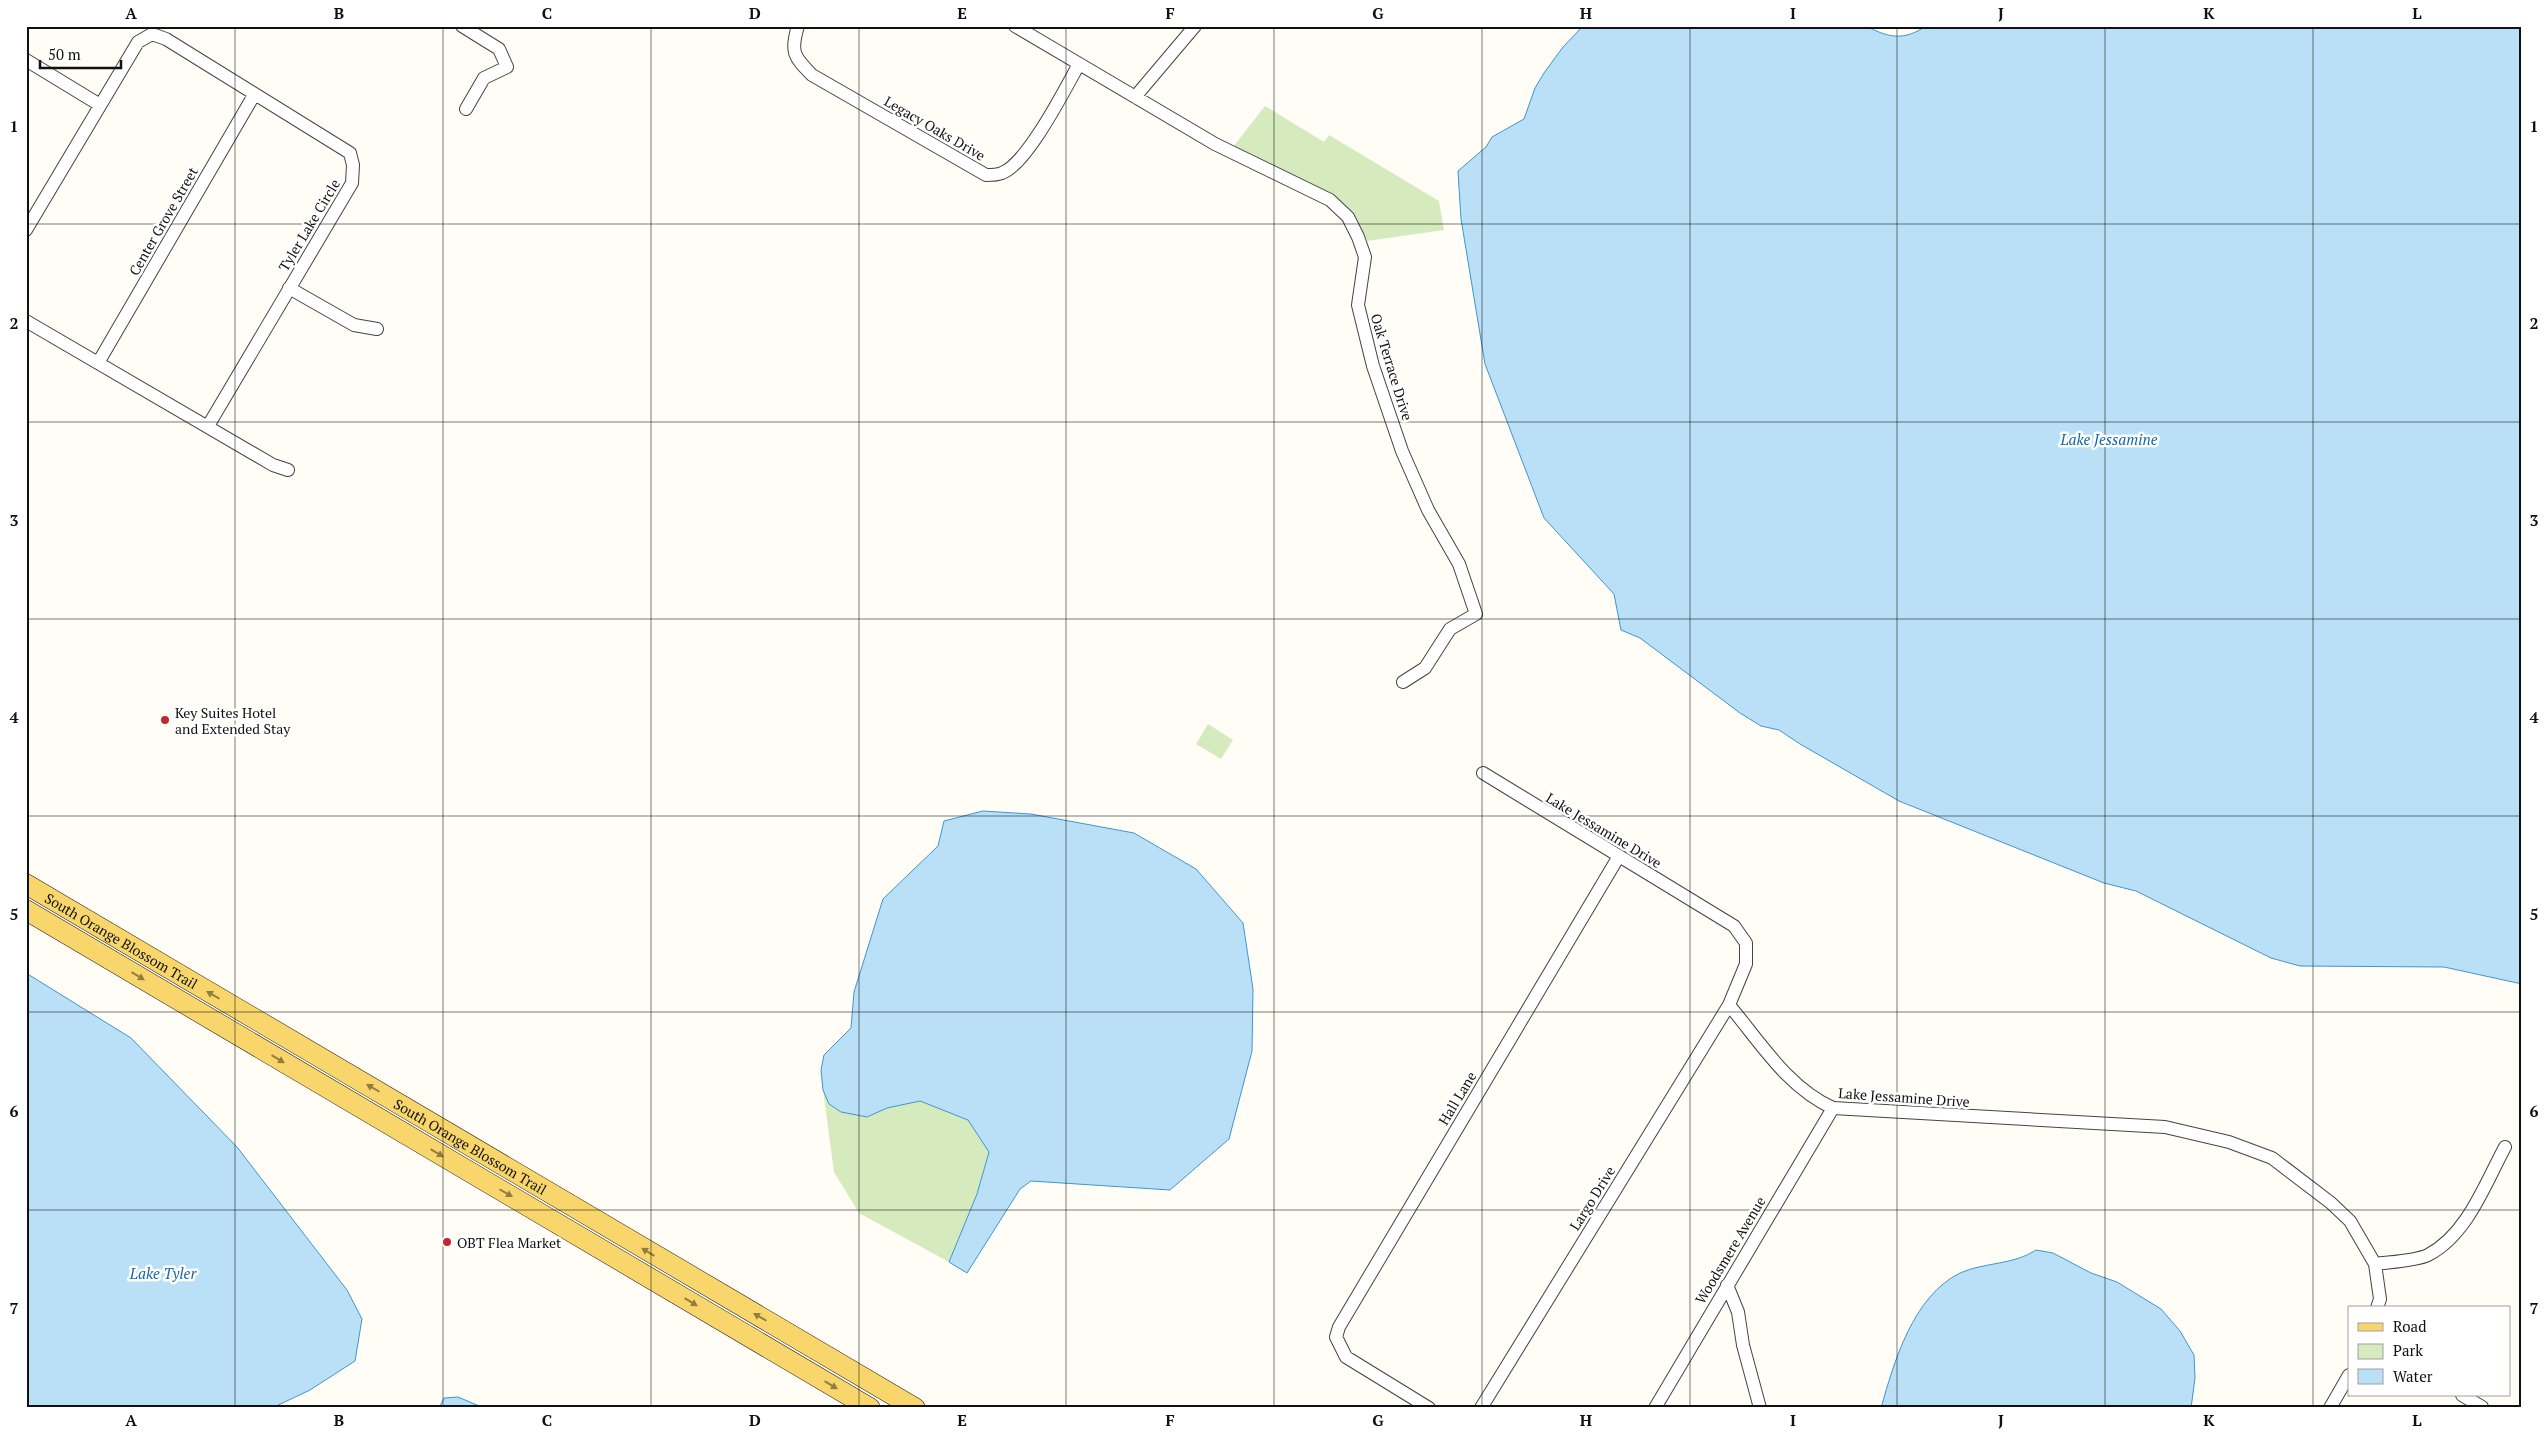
<svg xmlns="http://www.w3.org/2000/svg" width="2548" height="1434" font-family="'PT Serif',serif">
<style>
.green{fill:#d5ebbd}
.water{fill:#b9e0f7;stroke:#3f96cf}
.lines{fill:none;stroke-linecap:round;stroke-linejoin:round}
.minor-casing{stroke:#444;stroke-width:14}
.primary-casing{stroke:#222;stroke-width:21}
.minor{stroke:#fff;stroke-width:12}
.primary{stroke:#f9d66b;stroke-width:20}
.oneway{fill:#917d42}
.grid{fill:none;stroke:#111;stroke-width:1;stroke-opacity:0.55}
.poi-dot{fill:#c4262e;stroke:#fff;stroke-width:2}
.labels{text-anchor:middle;dominant-baseline:central;stroke-width:5;stroke-linejoin:round;paint-order:stroke}
.street-label{font-size:14px;fill:#111;stroke:#fff}
.poi-label{font-size:14px;fill:#111;stroke:#fff;text-anchor:start}
.water-label{font-size:15px;font-style:italic;fill:#1768a6;stroke:#fff}
.neatline{fill:none;stroke:#111;stroke-width:2}
.grid-label{font-size:16px;text-anchor:middle;font-weight:bold;fill:#111}
</style>
<rect width="100%" height="100%" fill="#fffdf5"/>
<!-- green -->
<path class="green" d="M1265 106 1324 142 1329 135 1439 201 1444 230 1367 241 1355 215 1339 200 1233 147Z
M1208 724 1233 740 1221 759 1196 744Z
M823 1090 829 1104 841 1112 867 1117 887 1108 920 1101 969 1120 989 1152 977 1194 949 1262 859 1213 834 1172Z"/>
<!-- water -->
<path class="water" d="M1583 26H1866C1889 38 1904 41 1926 26H2522V984L2444 967 2300 966 2271 958 2136 891 2104 883 1899 801 1800 744 1779 730 1761 726 1740 713 1640 638 1621 630 1614 594 1544 518 1485 364 1461 219 1458 171 1486 147 1492 137 1524 119 1535 88 1544 73 1563 47Z
M983 811 1031 814 1134 833 1196 869 1243 923 1253 989 1252 1051 1229 1139 1170 1190 1031 1181 1020 1189 967 1273 949 1262 977 1194 989 1152 968 1120 920 1101 887 1108 867 1117 841 1112 829 1104 823 1090 821 1070 824 1055 851 1028 854 992 883 899 938 846 944 821Z
M26 973 131 1038 237 1147 347 1290 362 1319 355 1361 310 1390 272 1408H26Z
M2036 1250 2053 1253 2091 1273 2117 1282 2161 1309 2180 1331 2194 1355 2195 1378 2191 1408H1881C1894 1362 1913 1296 1960 1273 1985 1262 2014 1265 2036 1250Z
M458 1397 484 1408H439L444 1398Z"/>
<g class="lines">
<!-- minor casing -->
<g class="minor-casing">
<path id="minor" d="M462 26 499 49 507 67 484 78 466 109
M798 26C790 52 794 57 812 75L986 175C991 175 997 175 1002 173 1027 164 1065 89 1079 64
M1015 26 1215 144 1330 200 1348 217 1358 237 1365 257 1358 305 1373 366 1402 451 1428 510 1459 564 1476 614 1450 629 1425 668 1403 682
M26 60 100 105
M1135 97 1195 26
M26 230 138 42 152 34 166 39 350 153 353 165 352 183 208 426
M289 288 354 325 377 329
M26 321 273 465 288 470
M98 363 254 95
M1729 1005C1760 1042 1788 1088 1833 1108L2165 1127 2229 1142 2272 1158 2331 1203 2350 1221 2375 1264 2380 1299 2377 1308
M2375 1264C2389 1262 2416 1261 2428 1255 2467 1235 2485 1184 2505 1147
M1727 1285 1738 1312 1743 1345 1760 1408
M2462 1395 2482 1407
M1429 1408 1346 1357 1336 1337 1339 1327 1619 856
M1481 1408 1729 1005 1746 964V943L1734 926 1483 773
M1655 1408 1833 1108
M2330 1408 2349 1375"/>
</g>
<!-- primary casing -->
<g class="primary-casing">
<g id="primary">
<path id="s1" d="M26 884 915 1408"/>
<path d="M26 910 870 1408"/>
</g>
</g>
<!-- minor -->
<use href="#minor" class="minor"/>
<!-- primary -->
<use href="#primary" class="primary"/>
</g>
<!-- one-way arrows -->
<defs><path id="oneway-solid" d="M-6-.8H1V-3.2L6.5 0L1 3.2V.8H-6Z" transform="scale(1.25)"/></defs>
<g class="oneway">
<use href="#oneway-solid" transform="translate(138 976) rotate(31)"/>
<use href="#oneway-solid" transform="translate(213 995) rotate(-150)"/>
<use href="#oneway-solid" transform="translate(278 1059) rotate(31)"/>
<use href="#oneway-solid" transform="translate(373 1088) rotate(-150)"/>
<use href="#oneway-solid" transform="translate(437 1153) rotate(31)"/>
<use href="#oneway-solid" transform="translate(506 1193) rotate(30)"/>
<use href="#oneway-solid" transform="translate(648 1252) rotate(-149)"/>
<use href="#oneway-solid" transform="translate(691 1302) rotate(31)"/>
<use href="#oneway-solid" transform="translate(760 1317) rotate(-150)"/>
<use href="#oneway-solid" transform="translate(831 1385) rotate(31)"/>
</g>
<!-- grid -->
<path class="grid" d="M235 26V1408M443 26V1408M651 26V1408M859 26V1408M1066 26V1408M1274 26V1408M1482 26V1408M1690 26V1408M1897 26V1408M2105 26V1408M2313 26V1408M26 224H2522M26 422H2522M26 619H2522M26 816H2522M26 1012H2522M26 1210H2522"/>
<!-- markers -->
<g class="poi-dot">
<circle cx="165" cy="720" r="5"/>
<circle cx="447" cy="1242" r="5"/>
</g>
<g class="labels">
<!-- street labels -->
<g class="street-label">
<text transform="translate(935 128) rotate(30)">Legacy Oaks Drive</text>
<text transform="translate(163 221) rotate(-60)">Center Grove Street</text>
<text transform="translate(309 225) rotate(-59)">Tyler Lake Circle</text>
<text transform="translate(1392 367) rotate(73)">Oak Terrace Drive</text>
<text transform="translate(1604 830) rotate(31)">Lake Jessamine Drive</text>
<text stroke="none"><textPath href="#s1" startOffset="111">South Orange Blossom Trail</textPath></text>
<text transform="translate(1904 1097) rotate(4)">Lake Jessamine Drive</text>
<text transform="translate(1457 1098) rotate(-59)">Hall Lane</text>
<text stroke="none"><textPath href="#s1" startOffset="516">South Orange Blossom Trail</textPath></text>
<text transform="translate(1592 1198) rotate(-58)">Largo Drive</text>
<text transform="translate(1730 1250) rotate(-59)">Woodsmere Avenue</text>
</g>
<!-- poi labels -->
<g class="poi-label">
<text x="175" y="712">Key Suites Hotel<tspan x="175" dy="16">and Extended Stay</tspan></text>
<text x="457" y="1242">OBT Flea Market</text>
</g>
<!-- water labels -->
<g class="water-label">
<text x="2109" y="439">Lake Jessamine</text>
<text x="163" y="1273">Lake Tyler</text>
</g>
</g>
<!-- border -->
<rect width="2548" height="1434" fill="none" stroke="#ffffff" stroke-width="55"/>
<!-- legend -->
<rect x="2348" y="1306" width="162" height="90" fill="#ffffff" stroke="#a0a0a0"/>
<rect x="2358" y="1323" width="25" height="8" fill="#f9d66b" stroke="#a0a0a0"/>
<text x="2393" y="1332" font-size="15" fill="#111111">Road</text>
<rect x="2358" y="1344" width="25" height="15" fill="#d5ebbd" stroke="#a0a0a0"/>
<text x="2393" y="1356" font-size="15" fill="#111111">Park</text>
<rect x="2358" y="1369" width="25" height="15" fill="#b9e0f7" stroke="#a0a0a0"/>
<text x="2393" y="1382" font-size="15" fill="#111111">Water</text>
<!-- scale -->
<path d="M40 60v8h81v-8" fill="none" stroke="#111111" stroke-width="2.5"/>
<text x="48" y="60" font-size="15" fill="#111111" stroke="#ffffff" stroke-width="4" paint-order="stroke">50 m</text>
<rect x="28" y="28" width="2492" height="1378" class="neatline"/>
<g class="grid-label">
<text x="131" y="19">A</text>
<text x="339" y="19">B</text>
<text x="547" y="19">C</text>
<text x="755" y="19">D</text>
<text x="962" y="19">E</text>
<text x="1170" y="19">F</text>
<text x="1378" y="19">G</text>
<text x="1586" y="19">H</text>
<text x="1793" y="19">I</text>
<text x="2001" y="19">J</text>
<text x="2209" y="19">K</text>
<text x="2417" y="19">L</text>
<text x="14" y="132">1</text>
<text x="2534" y="132">1</text>
<text x="14" y="329">2</text>
<text x="2534" y="329">2</text>
<text x="14" y="526">3</text>
<text x="2534" y="526">3</text>
<text x="14" y="723">4</text>
<text x="2534" y="723">4</text>
<text x="14" y="920">5</text>
<text x="2534" y="920">5</text>
<text x="14" y="1117">6</text>
<text x="2534" y="1117">6</text>
<text x="14" y="1314">7</text>
<text x="2534" y="1314">7</text>
<text x="131" y="1426">A</text>
<text x="339" y="1426">B</text>
<text x="547" y="1426">C</text>
<text x="755" y="1426">D</text>
<text x="962" y="1426">E</text>
<text x="1170" y="1426">F</text>
<text x="1378" y="1426">G</text>
<text x="1586" y="1426">H</text>
<text x="1793" y="1426">I</text>
<text x="2001" y="1426">J</text>
<text x="2209" y="1426">K</text>
<text x="2417" y="1426">L</text>
</g>
</svg>
